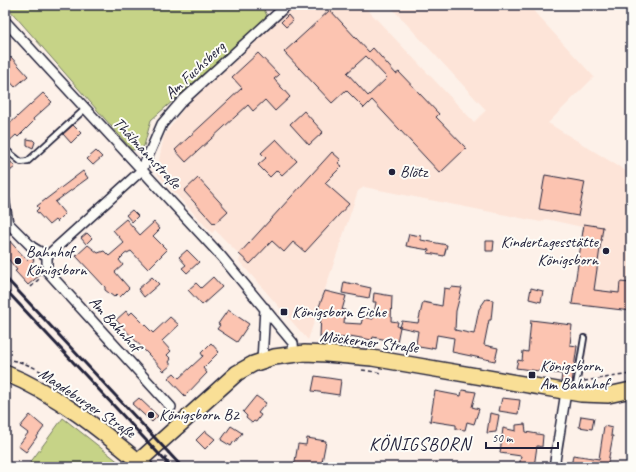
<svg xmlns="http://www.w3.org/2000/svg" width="636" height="472" font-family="Caveat,sans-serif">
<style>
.built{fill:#fde4d8}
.green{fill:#c6d387;stroke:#747a61}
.building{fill:#fcc4b1;stroke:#22223b;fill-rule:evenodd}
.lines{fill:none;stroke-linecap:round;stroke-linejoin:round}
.service-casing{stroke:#22223b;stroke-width:8}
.minor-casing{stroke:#22223b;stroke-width:12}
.primary-casing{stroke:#22223b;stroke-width:18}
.path{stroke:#22223b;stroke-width:1.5;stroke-dasharray:4 3;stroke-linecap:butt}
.service{stroke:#fdfcf7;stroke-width:4.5}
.minor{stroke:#fdfcf7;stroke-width:9}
.primary{stroke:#f9df96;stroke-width:15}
.rail{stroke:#22223b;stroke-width:3}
.poi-dot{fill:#22223b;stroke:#fdfcf7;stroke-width:1.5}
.labels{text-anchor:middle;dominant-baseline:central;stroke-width:4;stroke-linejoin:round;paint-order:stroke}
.street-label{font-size:16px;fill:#22223b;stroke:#fdfcf7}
.poi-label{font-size:16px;fill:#22223b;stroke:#fdfcf7;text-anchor:start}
.quarter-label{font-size:18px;letter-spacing:1px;fill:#22223b;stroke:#fdfcf7}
</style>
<rect width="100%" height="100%" fill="#fdf1e9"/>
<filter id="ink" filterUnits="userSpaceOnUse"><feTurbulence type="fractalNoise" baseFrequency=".025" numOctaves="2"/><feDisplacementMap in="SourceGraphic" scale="8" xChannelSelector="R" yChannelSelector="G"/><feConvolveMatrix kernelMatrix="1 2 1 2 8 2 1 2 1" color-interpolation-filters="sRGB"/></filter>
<g filter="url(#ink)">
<!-- built -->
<path class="built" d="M293 5H363L474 122 486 110 389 5H528L594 77 548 123 631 174V311L572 304 584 225 582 227 546 219 541 222 364 187 358 191 308 340 239 261 241 256 215 230 212 233 158 175 157 169 164 136 188 102Z"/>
<!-- green -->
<path class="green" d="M14 5H262L268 18 151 120 144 146 140 149 132 150 9 9Z
M63 418 125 467H27Z"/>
<!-- building -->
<path class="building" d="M330 10 369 52 373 48 396 74 399 72 439 114 436 117 466 148 440 173 372 100 364 108 346 90 332 103 284 52ZM366 56 387 78 368 96 347 73Z
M288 15 293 21 286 27 281 22Z
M258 53 279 75 274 79 290 97 275 111 265 100 253 111 248 105 186 162 175 150 242 88 232 77Z
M11 57 28 76 15 87 5 76V63Z
M43 93 52 102 33 119 34 121 18 137 16 135 5 145V128Z
M304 111 323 132 309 145 290 124Z
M73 125 81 133 71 143 63 134Z
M27 139 33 140 35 142 33 148 27 145Z
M276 139 297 161 282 175 277 170 270 177 258 165 266 158 261 153Z
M96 151 102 157 93 165 87 159Z
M332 152 341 160 338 163 342 166 325 183 349 204 305 252 293 242 284 252 272 241 250 264 239 254Z
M5 155 15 167 5 175Z
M83 171 88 178 55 202 65 214 57 222 55 220 49 225 36 211 39 208 37 206Z
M545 175 585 182 578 216 539 209Z
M198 178 228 211 214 224 184 191Z
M132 210 138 216 132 222 126 215Z
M126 219 140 235 154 222 160 229 153 236 167 250 148 269 131 251 125 254 119 260 123 265 115 272 129 288 120 297 117 294 114 297 105 290V287L76 256 88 245 98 253 104 251 109 256 124 243 113 230Z
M584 224 603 227 594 290 619 293 620 282 631 283V311L572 304Z
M87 233 92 238 86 244 81 238Z
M409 234 421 236V240L447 245 444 256 428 253 429 250 406 246Z
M5 236 27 260 31 256 34 260 31 264 40 275 28 285 15 271 17 270 5 255Z
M486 241H494L493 251H486Z
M187 250 199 262 187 273 182 268 186 265 179 257Z
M152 277 159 284 144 297 138 289Z
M213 277 222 287 202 305 188 290 196 283 201 288Z
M344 282 371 288 369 298 342 293Z
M451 287 462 288 456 311 455 330 474 334 479 309 486 299 493 300 491 320H489L484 345 498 348 495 361 452 352 454 338 437 335 435 348 431 347V349L419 347V345L416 344 418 331 400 327 402 321 418 323 423 302 442 306 444 288 450 289Z
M531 288 543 291 541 302 529 299Z
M325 291 346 296 342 310H345L344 323 361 324 363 317 373 319 376 302H373L374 293 392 296 391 321 398 322 397 326 400 327 397 342 373 337 372 340 350 336V338L320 337 321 313 317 312Z
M228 310 249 324 237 342 217 329 220 325 218 324Z
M126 311 129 315 132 312 153 333 170 317 179 325 162 341 171 351 167 355 171 359 169 362 171 365 164 371 116 320Z
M531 320 572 325 570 345 577 346 572 383 561 381 562 374 516 368 518 360 522 361 523 351 528 352Z
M211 343 219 352 203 368 207 373 185 396 168 378 174 373 179 378 203 356 201 353Z
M315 376 341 380 339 395 312 391Z
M462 390 476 392 472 407 479 409 474 424 467 422 465 430 456 429V425L430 421 435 391 461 396Z
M256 396 266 403 258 413 261 415 256 422 254 421 252 423 246 418 247 416 243 412Z
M139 398 158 416 152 422 132 404Z
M502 398 520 400 518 414 499 411Z
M490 413 499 415 496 432 487 433Z
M30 415 44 427 26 452 18 446 28 433 20 427Z
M581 416 594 418 592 429 579 427Z
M525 424 526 432 543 435 542 447 537 446 534 467H519L521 456 500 453 503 428 516 431V425Z
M231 426 242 433 235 442 234 441 231 446 221 440Z
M604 426 612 428 611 436H613L607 467H571L573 455 599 459Z
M205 431 215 439 205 449 196 440Z
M307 438 326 441 321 467H294L298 444 306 445Z"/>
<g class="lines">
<!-- service casing -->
<g class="service-casing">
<path id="service" d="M5 149 21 162 28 161 85 109
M5 191 10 223
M575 392 584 338"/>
</g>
<!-- minor casing -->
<g class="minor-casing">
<path id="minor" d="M5 21 221 256 293 343 294 354
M5 220 32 247 47 256V271L171 407
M47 256 142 170 162 124 181 102 287 5
M262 361 265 308
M554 467 566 392"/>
</g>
<!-- primary casing -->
<g class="primary-casing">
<path id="primary" d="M5 373C57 394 102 431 145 467
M138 462 237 373 253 364 274 357 305 353 326 354 372 358 581 394 608 395 631 390"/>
</g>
<!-- path -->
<path class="path" d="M31 287 40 278
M5 359C27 362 44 371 59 386
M362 370 382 373
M584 381 631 374
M165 467V460L169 451"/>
<!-- service -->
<use href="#service" class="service"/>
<!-- minor -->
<use href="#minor" class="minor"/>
<!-- primary -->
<use href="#primary" class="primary"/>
<!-- rail -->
<path class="rail" d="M5 277 182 467
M5 289 171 467"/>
</g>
</g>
<!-- markers -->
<g class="poi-dot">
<circle cx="392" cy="172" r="4"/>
<circle cx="606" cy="251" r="4"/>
<circle cx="18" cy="261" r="4"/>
<rect x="280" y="308" width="8" height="8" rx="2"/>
<rect x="528" y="371" width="8" height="8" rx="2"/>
<circle cx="151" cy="415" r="4"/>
</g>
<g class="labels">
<!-- street labels -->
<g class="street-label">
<text transform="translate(195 70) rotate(-43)">Am Fuchsberg</text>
<text transform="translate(147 153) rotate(47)">Thälmannstraße</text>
<text transform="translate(115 324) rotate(48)">Am Bahnhof</text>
<text transform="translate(369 342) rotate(7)">Möckerner Straße</text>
<text transform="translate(87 403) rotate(34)">Magdeburger Straße</text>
</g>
<!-- poi labels -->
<g class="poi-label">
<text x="400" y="172">Blötz</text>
<text x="598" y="242" text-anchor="end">Kindertagesstätte<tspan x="598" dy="18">Königsborn</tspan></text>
<text x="26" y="252">Bahnhof<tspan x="26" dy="18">Königsborn</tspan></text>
<text x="292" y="312">Königsborn Eiche</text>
<text x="540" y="366">Königsborn,<tspan x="540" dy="18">Am Bahnhof</tspan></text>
<text x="159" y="415">Königsborn B2</text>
</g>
<!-- quarter labels -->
<g class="quarter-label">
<text x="420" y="444">KÖNIGSBORN</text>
</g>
</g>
<!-- margin -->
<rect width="636" height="472" fill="none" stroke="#fdfcf7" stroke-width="20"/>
<rect x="10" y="10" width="616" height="452" fill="none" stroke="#22223b" stroke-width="1.5" filter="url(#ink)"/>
<!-- scale -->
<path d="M486 442v6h72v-6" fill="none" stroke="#22223b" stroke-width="2"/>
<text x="492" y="442" font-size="12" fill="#22223b" stroke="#fdfcf7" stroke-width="3" paint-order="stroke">50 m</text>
</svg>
